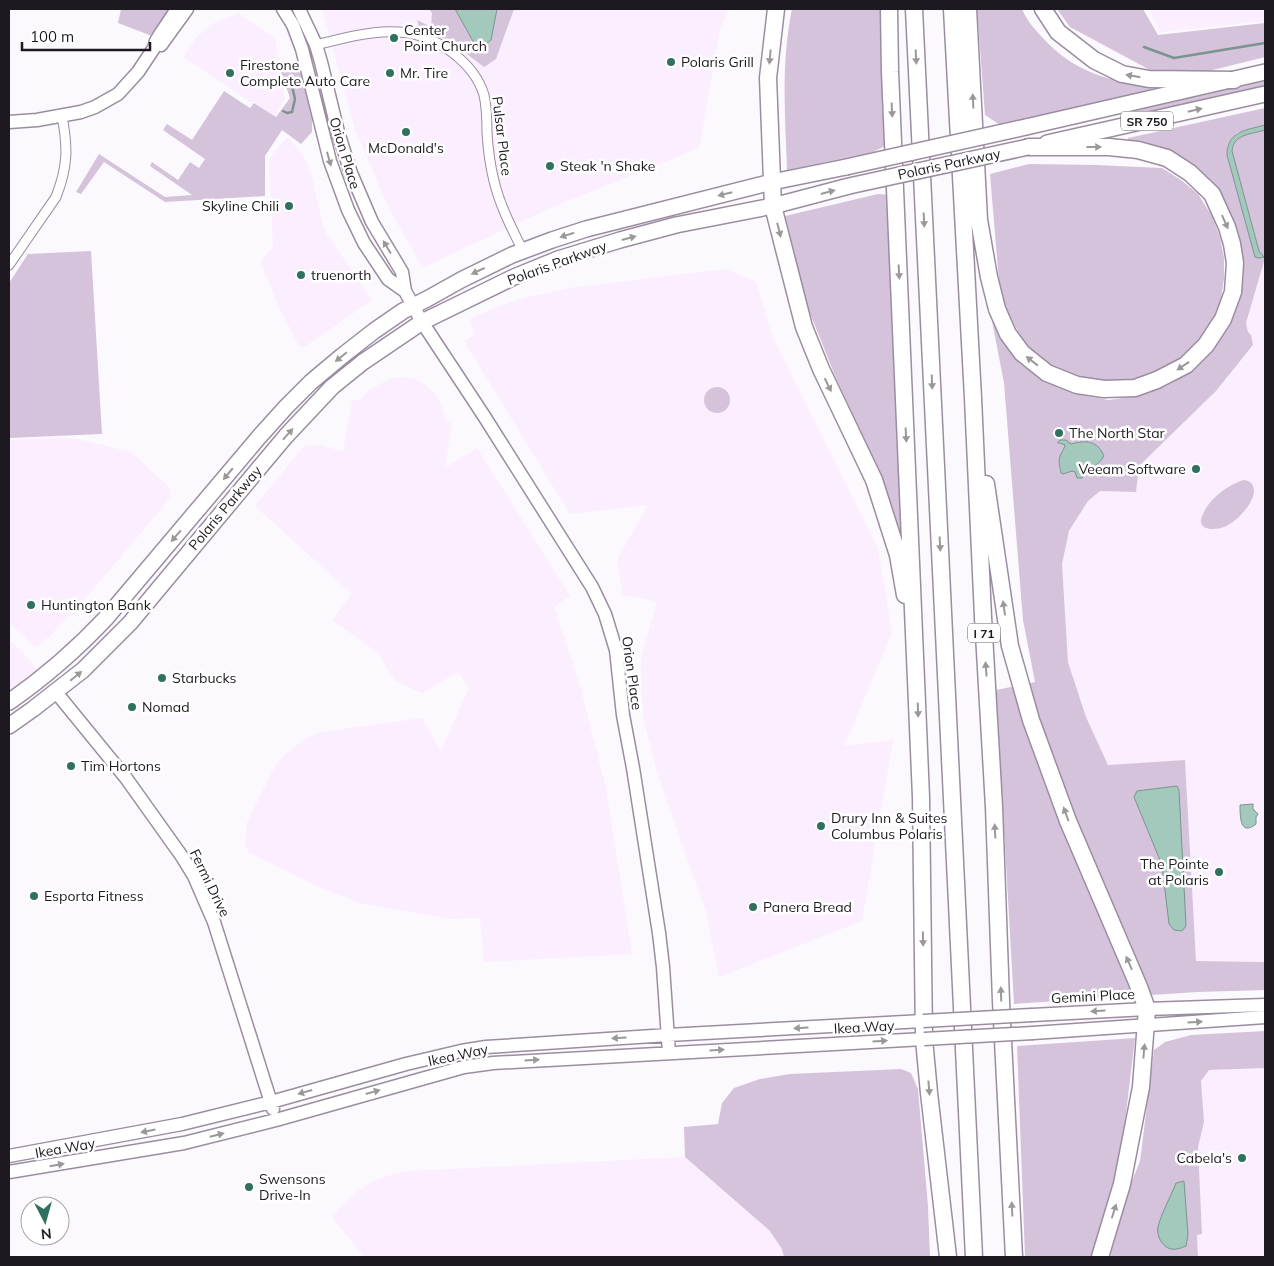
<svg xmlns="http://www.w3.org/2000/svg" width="1274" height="1266" font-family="Mulish,sans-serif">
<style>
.built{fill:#faeeff}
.green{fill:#d5c3dc}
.water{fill:#a3c9bd;stroke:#7b948e}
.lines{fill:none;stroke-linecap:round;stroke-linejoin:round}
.stream{stroke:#7b948e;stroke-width:2.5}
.street-casing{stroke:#9b8da0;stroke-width:11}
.secondary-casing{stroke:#9b8da0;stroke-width:15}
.primary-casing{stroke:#9b8da0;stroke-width:18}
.highway-casing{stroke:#9b8da0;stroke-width:19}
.street{stroke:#fff;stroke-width:9}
.secondary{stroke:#fff;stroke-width:12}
.primary{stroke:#fff;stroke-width:15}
.highway{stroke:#fff;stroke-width:16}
.secondary-bridge-casing{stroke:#9b8da0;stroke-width:15;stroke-linecap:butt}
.primary-bridge-casing{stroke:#9b8da0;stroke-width:18;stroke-linecap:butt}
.secondary-bridge{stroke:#fff;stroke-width:12}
.primary-bridge{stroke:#fff;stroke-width:15}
.oneway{fill:#9a989b}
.poi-dot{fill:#2f705f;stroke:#fff;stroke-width:2}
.labels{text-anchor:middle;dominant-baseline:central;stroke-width:5;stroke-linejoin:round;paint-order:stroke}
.shield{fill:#fff;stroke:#625e63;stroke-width:1}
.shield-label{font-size:12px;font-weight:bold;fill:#1e1920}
.poi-label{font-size:14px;fill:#1e1920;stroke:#fff;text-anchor:start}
.street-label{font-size:14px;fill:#1e1920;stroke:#fff}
</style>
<rect width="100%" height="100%" fill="#fcf9fe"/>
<!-- built -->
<path class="built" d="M322 9H728L720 30 699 148 553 207 422 268 385 200 355 129Z
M1149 9H1265V21L1160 32Z
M238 13 275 38 285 99 275 116 254 102H250L184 57 195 39 210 25Z
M288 137 303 155 311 173 324 230 372 300 303 348 299 346 276 301 261 261 273 247 269 166 271 156Z
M1265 258V962L1196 961 1185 761 1108 765 1086 717 1068 662 1062 564 1069 532 1089 500 1100 491 1136 492 1139 466 1216 391 1253 346 1248 332 1246 323Z
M726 269 756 282 774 340 878 549 892 633 844 746 893 740 862 921 719 977 706 912 657 772 644 721 641 689V658L657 602 639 597 623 596 617 560 648 505 570 514 464 341 475 334 470 319 494 308 524 298 569 288Z
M404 377 415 379 426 385 435 394 441 404 446 422 452 423 445 468 477 448 570 596 554 607 578 678 606 789 632 954 484 962 480 918 451 919 360 903 323 889 249 853 245 845 247 822 274 768 281 758 306 738 321 732 422 718 441 751 469 688 458 672 422 693 395 681 378 653 332 620 352 594 255 506 304 446 322 445 343 452 352 401 362 399 369 390 380 384 393 378Z
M62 438 77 439 131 452 169 487 171 497 92 591 49 637 35 647 9 623V440Z
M9 640 22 651 43 677 9 702Z
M1265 1068V1257H1198L1197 1234H1202L1198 1147 1204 1122 1201 1081 1209 1070Z
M685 1157 769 1230 782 1249 784 1257H364L331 1216 359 1190 373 1181 394 1174 409 1171Z"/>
<!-- green -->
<path class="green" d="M121 9H173L152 36 118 23Z
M429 9H455L478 50 491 40 497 9H514L496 59 484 67 451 42 420 28 417 20 431 27 432 13Z
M792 9H884L891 138 883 147 873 152 787 170C785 116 781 62 792 9Z
M977 9H1022C1027 21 1033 27 1042 37 1076 75 1110 79 1157 90L1000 125 985 115Z
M1057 9H1143L1158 35 1265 23V57L1209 71 1192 72 1150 70 1070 27Z
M293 68 301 74 312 115V132L301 144 282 130 265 156V196L165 202 104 162 81 194 76 192 99 154 165 197 192 195 150 166 152 162 178 180 190 162 199 168 205 159 163 130 167 124 192 140 224 91 250 108 254 103 276 117 290 98 281 72 287 69Z
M1265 81V86L1123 121 1121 114Z
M1265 108V125L1237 133 1227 147V155L1255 256H1263L1259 251 1232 151C1233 134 1252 134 1265 130V258L1246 323 1248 332 1251 335 1253 345 1216 391 1139 466 1136 492 1100 491 1088 501 1069 531 1062 564 1068 662 1086 717 1108 765 1185 760 1196 961 1265 962V990L1198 992 1014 1004 996 690 1035 682 1023 620 1004 383 992 321 1020 364 1046 382 1075 394 1109 400 1130 397 1167 386 1192 371 1210 353 1222 336 1239 300 1241 270 1212 188 1128 143V138Z
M1029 164 1096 165 1162 168 1181 180 1198 194 1212 216 1220 237 1224 258V278L1221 300 1212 325 1200 342 1182 359 1156 373 1136 380 1113 383 1087 381 1058 370 1040 358 1025 343 1007 313 1000 294 990 174Z
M878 194 890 195 904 549 869 449 836 378 807 306 785 216Z
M91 251 102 434 9 438V283L28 254Z
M704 400a13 13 0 1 1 26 0a13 13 0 1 1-26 0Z
M1244 480C1261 483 1253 501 1245 510 1240 517 1231 524 1224 527 1213 531 1195 530 1203 514 1209 499 1229 484 1244 480Z
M1265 1031V1068L1209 1070 1201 1081 1204 1122 1198 1147 1202 1234 1197 1235 1198 1257H1110L1128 1191 1140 1161 1154 1050 1165 1042 1191 1035Z
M1135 1038 1120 1164 1095 1257H1025L1017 1046Z
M901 1069 911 1073 918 1089 928 1206 930 1257H784L782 1249 769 1230 685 1157 684 1127 718 1124 722 1103 734 1088 760 1079 790 1074Z"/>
<!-- water -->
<path class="water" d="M455 9H497L491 40 478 50Z
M1265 125V130C1252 134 1233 134 1232 151L1259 251 1264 257 1259 258 1255 257 1227 155C1227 131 1247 130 1265 125Z
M1060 440H1066L1071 444C1086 440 1097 440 1104 456 1100 464 1088 470 1082 478H1077L1075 472 1072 471 1063 474 1061 473C1060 467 1058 462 1060 456 1062 451 1064 450 1065 445L1060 443H1058V442Z
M1177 786 1179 790 1186 926 1182 931 1174 930 1169 924 1162 865 1134 797 1137 791Z
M1253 804V809L1258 814 1256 817V824C1240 837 1240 816 1240 805Z
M1184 1181 1188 1235 1186 1246C1181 1248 1176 1250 1171 1249 1162 1247 1156 1235 1158 1227 1161 1214 1171 1196 1176 1183Z"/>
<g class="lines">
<!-- stream -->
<path class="stream" d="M1144 47 1174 58 1265 43
M283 111 287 113 292 112 295 99 292 86"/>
<!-- street casing -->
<g class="street-casing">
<path id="street" d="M316 45C364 33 410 19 453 53 467 64 479 78 484 95 487 108 487 120 487 133 488 149 490 165 494 181 500 206 512 229 523 251
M9 265 56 197C68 166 68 148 62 116"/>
</g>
<!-- secondary casing -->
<g class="secondary-casing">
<path id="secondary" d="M283 9 293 25 302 49 330 161 348 210 364 243 388 279 405 291
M299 9 316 45 321 62 338 132 351 173 372 222 402 272 405 291 422 322 484 416 592 587 605 614 616 650 623 715 633 768 659 933 663 967 669 1053
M161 45 187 9
M9 122 37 120 81 112 95 107 118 94 138 72 154 48 156 41 161 33 177 9
M55 691 126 778 183 858 194 876 214 922 273 1109
M1032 1015 1147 1009 1265 1005
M1033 1033 1265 1017
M9 1156 182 1124 271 1102 406 1064 461 1051 486 1047 668 1035 923 1021
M9 1172 184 1143 276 1120 464 1067 493 1063 924 1039"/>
</g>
<!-- primary casing -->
<g class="primary-casing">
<path id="primary" d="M1026 127 1265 72
M1047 143 1265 94
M9 702C45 677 77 649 107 617L259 437 286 407 311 382 342 356 374 331 403 311 427 299 461 280 512 255 552 240 586 229 772 182 846 167
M9 726 33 709 83 670 130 623 260 467 286 436 332 387 363 362 422 322 514 277 558 259 620 240 676 225 773 206 849 186"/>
</g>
<!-- highway casing -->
<g class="highway-casing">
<path id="highway" d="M776 9 768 78 773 206 804 327 821 369 874 480 898 555 905 595
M889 9 890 72 921 797 924 1039 929 1093 948 1257
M914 9 974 1257
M952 9 973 398 983 617 994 807 1001 1001 1014 1257
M968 9 979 220 989 277 997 309 1008 334 1022 353 1047 373 1077 385 1104 389 1135 388 1157 380 1186 365 1206 345 1223 319 1233 292 1235 263 1232 244 1227 227 1212 194 1190 173 1167 158 1138 150 1109 147H1028
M1043 9 1058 32 1094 60 1122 74 1149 79 1234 80
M986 484 1010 646 1031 720 1068 821 1139 987 1147 1009 1141 1087 1122 1184 1100 1257"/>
</g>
<!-- street -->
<use href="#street" class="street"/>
<!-- secondary -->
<use href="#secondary" class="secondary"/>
<!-- primary -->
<use href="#primary" class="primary"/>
<!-- highway -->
<use href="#highway" class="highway"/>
<!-- secondary-bridge casing -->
<g class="secondary-bridge-casing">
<path id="secondary-bridge" d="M923 1021 1032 1015
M924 1039 1033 1033"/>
</g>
<!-- primary-bridge casing -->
<g class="primary-bridge-casing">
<path id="primary-bridge" d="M846 167 1026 127
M849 186 1028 147"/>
</g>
<!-- secondary-bridge -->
<use href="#secondary-bridge" class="secondary-bridge"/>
<!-- primary-bridge -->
<use href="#primary-bridge" class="primary-bridge"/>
</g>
<!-- one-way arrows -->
<defs><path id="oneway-solid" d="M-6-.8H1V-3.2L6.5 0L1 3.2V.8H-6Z" transform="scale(1.25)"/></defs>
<g class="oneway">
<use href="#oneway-solid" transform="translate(770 57) rotate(95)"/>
<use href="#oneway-solid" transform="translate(916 57) rotate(87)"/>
<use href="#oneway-solid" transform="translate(1133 76) rotate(-170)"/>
<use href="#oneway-solid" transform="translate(973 101) rotate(-93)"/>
<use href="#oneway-solid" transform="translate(892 110) rotate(87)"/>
<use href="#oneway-solid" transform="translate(1195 110) rotate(-13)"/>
<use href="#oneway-solid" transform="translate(1094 147)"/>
<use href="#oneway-solid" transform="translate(329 159) rotate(74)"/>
<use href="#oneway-solid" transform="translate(828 192) rotate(-15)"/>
<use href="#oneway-solid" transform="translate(725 194) rotate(166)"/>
<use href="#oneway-solid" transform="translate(924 220) rotate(87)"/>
<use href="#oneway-solid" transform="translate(1225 222) rotate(66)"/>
<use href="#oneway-solid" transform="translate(779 230) rotate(76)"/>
<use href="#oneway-solid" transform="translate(567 235) rotate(162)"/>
<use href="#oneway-solid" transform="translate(629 238) rotate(-15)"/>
<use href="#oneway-solid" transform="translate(387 247) rotate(-121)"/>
<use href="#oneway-solid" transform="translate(478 271) rotate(155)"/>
<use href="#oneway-solid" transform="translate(899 272) rotate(87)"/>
<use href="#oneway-solid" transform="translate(341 357) rotate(141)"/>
<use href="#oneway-solid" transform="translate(1032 361) rotate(-142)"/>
<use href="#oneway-solid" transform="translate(1183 366) rotate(146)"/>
<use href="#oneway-solid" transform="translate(932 382) rotate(88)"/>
<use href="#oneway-solid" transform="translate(828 385) rotate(64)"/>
<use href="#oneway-solid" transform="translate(288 434) rotate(-48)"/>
<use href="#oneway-solid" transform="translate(906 435) rotate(87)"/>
<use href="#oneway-solid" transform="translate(228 474) rotate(130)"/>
<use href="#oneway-solid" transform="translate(176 536) rotate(131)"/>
<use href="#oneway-solid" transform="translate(940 544) rotate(87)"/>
<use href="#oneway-solid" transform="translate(1004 608) rotate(-98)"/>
<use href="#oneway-solid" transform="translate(986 669) rotate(-94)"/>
<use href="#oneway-solid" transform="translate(76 676) rotate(-39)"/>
<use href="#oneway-solid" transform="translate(918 710) rotate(88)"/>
<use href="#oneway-solid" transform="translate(1066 814) rotate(-110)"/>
<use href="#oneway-solid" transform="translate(995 831) rotate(-93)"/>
<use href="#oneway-solid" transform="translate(923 939) rotate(89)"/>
<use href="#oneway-solid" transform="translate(1129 963) rotate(-114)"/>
<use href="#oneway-solid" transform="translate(1001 994) rotate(-92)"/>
<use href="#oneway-solid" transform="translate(1098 1011) rotate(177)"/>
<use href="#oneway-solid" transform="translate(1195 1022) rotate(-4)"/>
<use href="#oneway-solid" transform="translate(801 1028) rotate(177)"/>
<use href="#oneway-solid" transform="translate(619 1038) rotate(176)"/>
<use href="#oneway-solid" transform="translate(880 1041) rotate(-3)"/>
<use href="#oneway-solid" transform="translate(717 1050) rotate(-3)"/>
<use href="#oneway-solid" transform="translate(1144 1051) rotate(-85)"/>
<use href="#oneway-solid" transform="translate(532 1060) rotate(-3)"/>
<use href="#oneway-solid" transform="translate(929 1088) rotate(85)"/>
<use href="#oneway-solid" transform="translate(305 1092) rotate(164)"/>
<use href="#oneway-solid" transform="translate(373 1092) rotate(-16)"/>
<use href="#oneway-solid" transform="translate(148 1131) rotate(169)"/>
<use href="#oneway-solid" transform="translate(217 1135) rotate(-14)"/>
<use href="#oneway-solid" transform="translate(57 1165) rotate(-10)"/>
<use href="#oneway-solid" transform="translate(1012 1209) rotate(-93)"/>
<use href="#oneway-solid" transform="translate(1114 1211) rotate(-73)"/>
</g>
<!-- markers -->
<g class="poi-dot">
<circle cx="394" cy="38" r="5"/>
<circle cx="671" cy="62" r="5"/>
<circle cx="230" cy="73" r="5"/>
<circle cx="390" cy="73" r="5"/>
<circle cx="406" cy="132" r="5"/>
<circle cx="550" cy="166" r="5"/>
<circle cx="289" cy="206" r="5"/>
<circle cx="301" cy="275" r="5"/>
<circle cx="1059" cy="433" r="5"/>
<circle cx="1196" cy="469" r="5"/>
<circle cx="31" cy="605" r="5"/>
<circle cx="162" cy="678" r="5"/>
<circle cx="132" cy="707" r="5"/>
<circle cx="71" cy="766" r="5"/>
<circle cx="821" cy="826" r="5"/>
<circle cx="1219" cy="872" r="5"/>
<circle cx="34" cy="896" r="5"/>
<circle cx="753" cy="907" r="5"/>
<circle cx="1242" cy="1158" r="5"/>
<circle cx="249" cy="1187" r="5"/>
</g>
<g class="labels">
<!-- shield labels -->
<g class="shield">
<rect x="1121" y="111.5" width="52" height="19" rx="4"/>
<rect x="968" y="623.5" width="32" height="19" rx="4"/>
</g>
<g class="shield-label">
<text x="1147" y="121">SR 750</text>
<text x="984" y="633">I 71</text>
</g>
<!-- poi labels -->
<g class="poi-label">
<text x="404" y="30">Center<tspan x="404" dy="16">Point Church</tspan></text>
<text x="681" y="62">Polaris Grill</text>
<text x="240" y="65">Firestone<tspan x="240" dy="16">Complete Auto Care</tspan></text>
<text x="400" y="73">Mr. Tire</text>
<text x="406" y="148" text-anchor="middle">McDonald's</text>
<text x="560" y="166">Steak 'n Shake</text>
<text x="279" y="206" text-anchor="end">Skyline Chili</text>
<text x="311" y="275">truenorth</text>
<text x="1069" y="433">The North Star</text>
<text x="1186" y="469" text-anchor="end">Veeam Software</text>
<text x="41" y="605">Huntington Bank</text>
<text x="172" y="678">Starbucks</text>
<text x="142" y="707">Nomad</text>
<text x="81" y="766">Tim Hortons</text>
<text x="831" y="818">Drury Inn &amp; Suites<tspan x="831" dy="16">Columbus Polaris</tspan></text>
<text x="1209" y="864" text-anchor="end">The Pointe<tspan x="1209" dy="16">at Polaris</tspan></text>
<text x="44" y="896">Esporta Fitness</text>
<text x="763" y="907">Panera Bread</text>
<text x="1232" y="1158" text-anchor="end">Cabela's</text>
<text x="259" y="1179">Swensons<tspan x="259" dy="16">Drive-In</tspan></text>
</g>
<!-- street labels -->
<g class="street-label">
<text transform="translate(502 136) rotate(83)">Pulsar Place</text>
<text transform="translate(345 153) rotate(73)">Orion Place</text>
<text transform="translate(949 164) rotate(-12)">Polaris Parkway</text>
<text transform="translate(557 263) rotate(-20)">Polaris Parkway</text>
<text transform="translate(225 508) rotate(-50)">Polaris Parkway</text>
<text transform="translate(632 673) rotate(82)">Orion Place</text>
<text transform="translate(210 883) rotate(64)">Fermi Drive</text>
<text transform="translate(1093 996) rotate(-3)">Gemini Place</text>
<text transform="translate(864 1027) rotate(-3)">Ikea Way</text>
<text transform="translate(458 1055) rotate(-12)">Ikea Way</text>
<text transform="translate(65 1148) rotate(-10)">Ikea Way</text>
</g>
</g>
<!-- border -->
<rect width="1274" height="1266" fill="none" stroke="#1e1920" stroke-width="20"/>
<!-- north arrow -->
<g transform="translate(45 1221) rotate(174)"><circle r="24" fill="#ffffff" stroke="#a5a3a6"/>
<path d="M0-4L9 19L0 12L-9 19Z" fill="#2f705f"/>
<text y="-8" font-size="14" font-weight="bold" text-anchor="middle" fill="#1e1920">N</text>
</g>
<!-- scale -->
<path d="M22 42v8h128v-8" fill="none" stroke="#1e1920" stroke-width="2.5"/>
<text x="30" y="42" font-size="15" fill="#1e1920" stroke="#ffffff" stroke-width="4" paint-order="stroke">100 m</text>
</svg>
